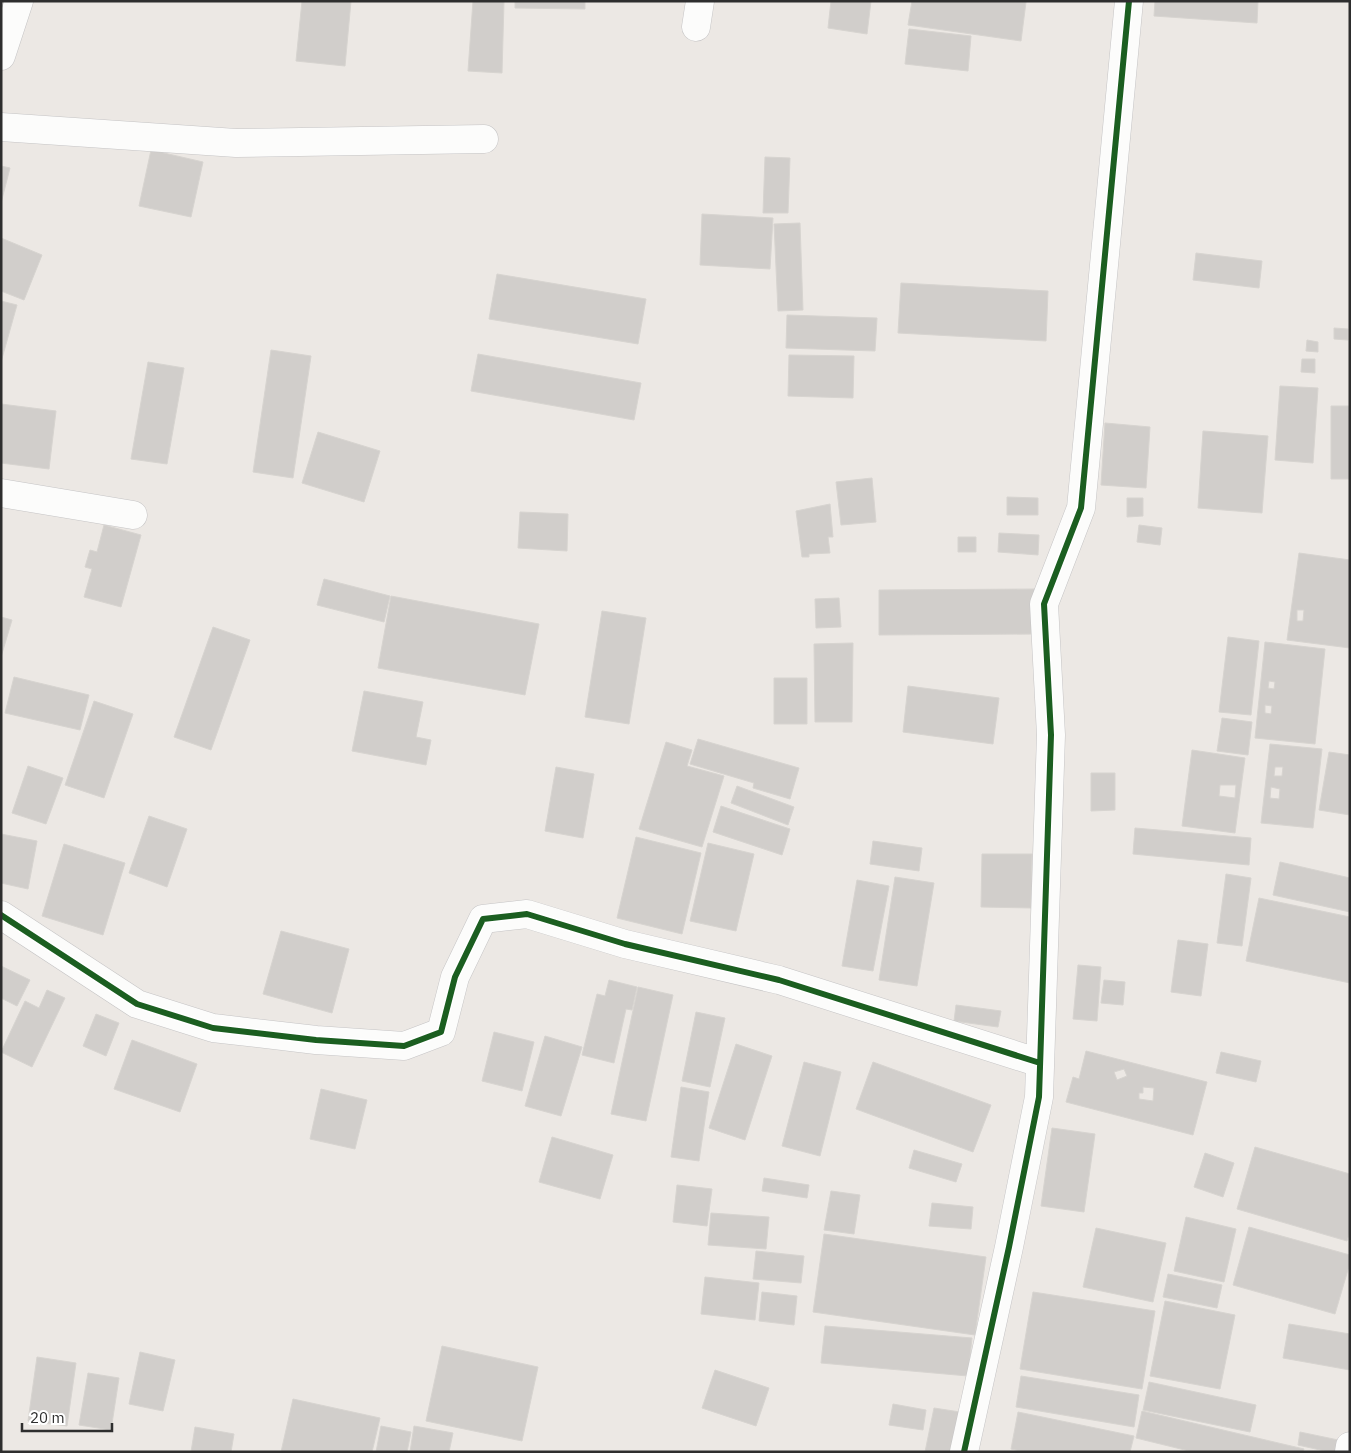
<svg xmlns="http://www.w3.org/2000/svg" width="1351" height="1453" font-family="'IBM Plex Sans',sans-serif">
<style>
.building{fill:#d1cecb;stroke:#d7d4d0;fill-rule:evenodd}
.lines{fill:none;stroke-linecap:round;stroke-linejoin:round}
.minor-casing{stroke:#c5c4c5;stroke-width:29}
.minor{stroke:#fcfcfb;stroke-width:28}
.cycleway-casing{stroke:#fff;stroke-width:9}
.cycleway{stroke:#1b5e20;stroke-width:6}
</style>
<rect width="100%" height="100%" fill="#ece8e4"/>
<!-- building -->
<path class="building" d="M302 1H351L345 66 296 61Z
M473 1H504L502 73 468 71Z
M515 1H585V9L515 8Z
M831 1H871L867 34 828 28Z
M912 1 1026 2 1021 41 908 25Z
M1155 1H1258L1257 23 1154 16Z
M909 29 971 36 968 71 905 64Z
M151 150 203 162 191 217 139 206Z
M765 157 790 158 788 213H763Z
M1 166 10 168 1 203Z
M702 214 773 218 770 269 700 265Z
M800 223 803 310 778 311 774 224Z
M1 238 42 255 24 300 1 291Z
M1196 253 1262 261 1259 288 1193 280Z
M497 274 646 299 638 344 489 319Z
M901 283 1048 291 1046 341 898 333Z
M1 301 17 305 1 362Z
M787 315 877 318 875 351 786 348Z
M1334 328 1348 329V340L1334 339Z
M1307 340 1318 342V352L1306 351Z
M271 350 311 356 293 478 253 472Z
M478 354 641 383 634 420 471 391Z
M789 355 854 356 853 398 788 396Z
M1302 359H1315V373L1301 372Z
M148 362 184 368 167 464 131 459Z
M1280 386 1318 388 1313 463 1275 460Z
M1 404 56 411 49 469 1 463Z
M1331 406H1350V479H1331Z
M1105 423 1150 427 1146 488 1101 485Z
M1203 431 1268 436 1262 513 1198 508Z
M318 432 380 451 364 502 302 483Z
M872 478 876 522 841 525 836 482Z
M1007 497 1038 498V515H1007Z
M1127 498H1143V516L1127 517Z
M830 504 833 537H828L830 553 809 554V557H802L796 511Z
M520 512 568 514 567 551 518 548Z
M104 525 141 535 121 607 84 597 92 569 85 567 90 550 97 552Z
M1139 525 1162 528 1160 545 1137 542Z
M999 533 1039 535 1038 555 998 552Z
M958 537H976V552H958Z
M1299 553 1350 560V648L1287 640ZM1297 610H1304L1303 621H1297Z
M324 579 390 596 384 622 317 605Z
M1036 589V634L879 635V590Z
M391 596 539 624 525 695 378 668Z
M839 598 841 627 816 628 815 599Z
M602 611 646 618 629 724 585 717Z
M1 617 12 620 1 657Z
M213 627 250 640 211 750 174 737Z
M1228 637 1259 641 1251 715 1219 712Z
M1265 642 1325 649 1315 744 1255 738ZM1269 681 1275 682 1274 689 1268 688ZM1265 705 1272 706 1271 714 1265 713Z
M853 643 852 722H815L814 644Z
M14 677 89 695 80 730 5 713Z
M774 678H807V724H774Z
M908 686 999 698 993 744 903 732Z
M364 691 423 702 416 737 431 740 426 765 352 751Z
M94 701 133 714 104 798 65 785Z
M1222 718 1252 722 1248 755 1217 751Z
M698 739 799 768 790 799 753 788 754 783 690 764Z
M666 742 692 750 687 766 724 776 702 847 639 829Z
M1270 744 1322 749 1313 828 1261 823ZM1275 767H1283L1282 776H1274ZM1271 787 1280 789 1279 799 1270 798Z
M1192 750 1245 758 1235 833 1182 826ZM1220 785H1236L1235 798 1219 796Z
M1329 752 1350 755V815L1319 810Z
M28 766 63 778 46 824 12 813Z
M556 767 594 774 583 838 545 831Z
M1091 773H1115V810L1091 811Z
M737 786 794 807 788 825 731 803Z
M721 806 790 829 782 855 713 832Z
M149 816 187 829 167 887 129 873Z
M1135 828 1251 838 1249 865 1133 854Z
M1 834 37 841 28 889 1 883Z
M636 837 701 853 682 934 617 918Z
M873 841 922 848 919 871 870 864Z
M708 843 754 854 736 931 690 921Z
M64 844 125 863 103 935 42 916Z
M982 854H1032L1031 908 981 907Z
M1280 862 1350 878V912L1273 895Z
M1226 874 1251 878 1242 946 1217 943Z
M895 877 934 883 917 986 879 980Z
M857 880 889 886 873 971 842 966Z
M1259 898 1350 917V983L1246 961Z
M281 931 349 949 332 1013 263 994Z
M1178 940 1208 944 1201 996 1171 992Z
M1078 965 1101 967 1097 1021 1073 1019Z
M1 966 30 980 17 1006 1 998Z
M609 980 637 987 632 1010 626 1009 614 1063 582 1055 597 994 605 996Z
M1104 980 1125 982 1123 1005 1101 1003Z
M638 987 673 995 646 1121 611 1114Z
M47 990 65 998 32 1067 1 1052 25 1001 39 1008Z
M956 1005 1001 1011 998 1027 954 1021Z
M696 1012 725 1018 710 1087 682 1081Z
M96 1014 119 1023 106 1056 83 1046Z
M494 1032 534 1042 522 1091 482 1081Z
M545 1036 582 1047 561 1116 525 1106Z
M132 1040 197 1064 180 1112 114 1089Z
M736 1044 772 1056 745 1140 709 1128Z
M1086 1051 1207 1082 1193 1135 1066 1102 1073 1077 1079 1079ZM1124 1069 1127 1076 1117 1080 1114 1072ZM1143 1087 1154 1088 1153 1101 1139 1099V1093H1143Z
M1221 1052 1261 1061 1256 1082 1216 1073Z
M804 1062 841 1072 820 1156 782 1146Z
M873 1062 991 1105 973 1152 856 1109Z
M681 1087 709 1092 699 1161 671 1157Z
M321 1089 367 1100 355 1149 310 1139Z
M1052 1128 1095 1134 1084 1212 1041 1206Z
M552 1137 613 1155 600 1199 539 1182Z
M1255 1147 1350 1174V1231L1347 1241 1237 1209Z
M914 1150 962 1164 956 1182 909 1168Z
M1205 1153 1234 1163 1223 1197 1194 1187Z
M764 1178 809 1185 807 1198 762 1191Z
M677 1185 712 1189 707 1226 673 1222Z
M831 1191 860 1195 854 1234 824 1230Z
M932 1203 973 1207 971 1229 929 1226Z
M711 1213 769 1217 766 1249 708 1245Z
M1186 1217 1236 1229 1224 1282 1174 1271Z
M1249 1227 1350 1255V1263L1335 1314 1233 1285Z
M1096 1228 1166 1243 1153 1302 1083 1287Z
M824 1234 986 1257 975 1335 813 1312Z
M756 1251 804 1256 801 1283 753 1279Z
M1168 1274 1222 1285 1217 1308 1163 1297Z
M705 1277 759 1283 755 1320 701 1314Z
M762 1292 797 1296 794 1325 759 1321Z
M1033 1292 1155 1311 1142 1389 1020 1369Z
M1165 1301 1235 1315 1220 1389 1150 1376Z
M1289 1324 1350 1334V1370L1283 1358Z
M825 1326 972 1338 968 1376 821 1363Z
M442 1346 538 1367 522 1441 426 1421Z
M140 1352 175 1360 163 1411 129 1404Z
M37 1357 76 1363 67 1426 28 1421Z
M715 1370 769 1388 756 1426 702 1408Z
M88 1373 119 1378 111 1430 79 1425Z
M1021 1376 1139 1395 1134 1427 1016 1407Z
M1149 1382 1256 1405 1250 1432 1143 1410Z
M293 1399 380 1418 372 1452H281Z
M893 1404 926 1410 923 1430 889 1425Z
M934 1408 960 1412 952 1452H925Z
M1142 1411 1304 1449 1303 1452H1193L1136 1438Z
M1018 1412 1134 1436 1130 1452H1025L1011 1449Z
M381 1426 411 1432 407 1452H376Z
M414 1426 453 1433 449 1452H410Z
M195 1427 234 1434 231 1452H191Z
M1300 1432 1343 1441 1340 1452H1329L1298 1445Z"/>
<g class="lines">
<!-- minor casing -->
<g class="minor-casing">
<path id="minor" d="M696 27 700 1
M1 56 19 1
M1 127 236 143 484 139
M1 493 133 515
M1 915 137 1004 213 1028 316 1040 404 1046 441 1032 455 977 483 919 527 914 625 944 779 980 1040 1063
M964 1452 1009 1247 1039 1097 1051 735 1044 604 1081 508 1129 1
M1349 1452 1350 1446"/>
</g>
<!-- minor -->
<use href="#minor" class="minor"/>
<!-- cycleway casing -->
<g class="cycleway-casing">
<path id="cycleway" d="M1 915 137 1004 213 1028 316 1040 404 1046 441 1032 455 977 483 919 527 914 625 944 779 980 1040 1063
M964 1452 1009 1247 1039 1097 1051 735 1044 604 1081 508 1129 1"/>
</g>
<!-- cycleway -->
<use href="#cycleway" class="cycleway"/>
</g>
<!-- border -->
<rect width="1351" height="1453" fill="none" stroke="#2e2e2e" stroke-width="5"/>
<!-- scale -->
<path d="M22 1423v8h90v-8" fill="none" stroke="#2e2e2e" stroke-width="2.5"/>
<text x="30" y="1423" font-size="15" fill="#2e2e2e" stroke="#ffffff" stroke-width="4" paint-order="stroke">20 m</text>
</svg>
